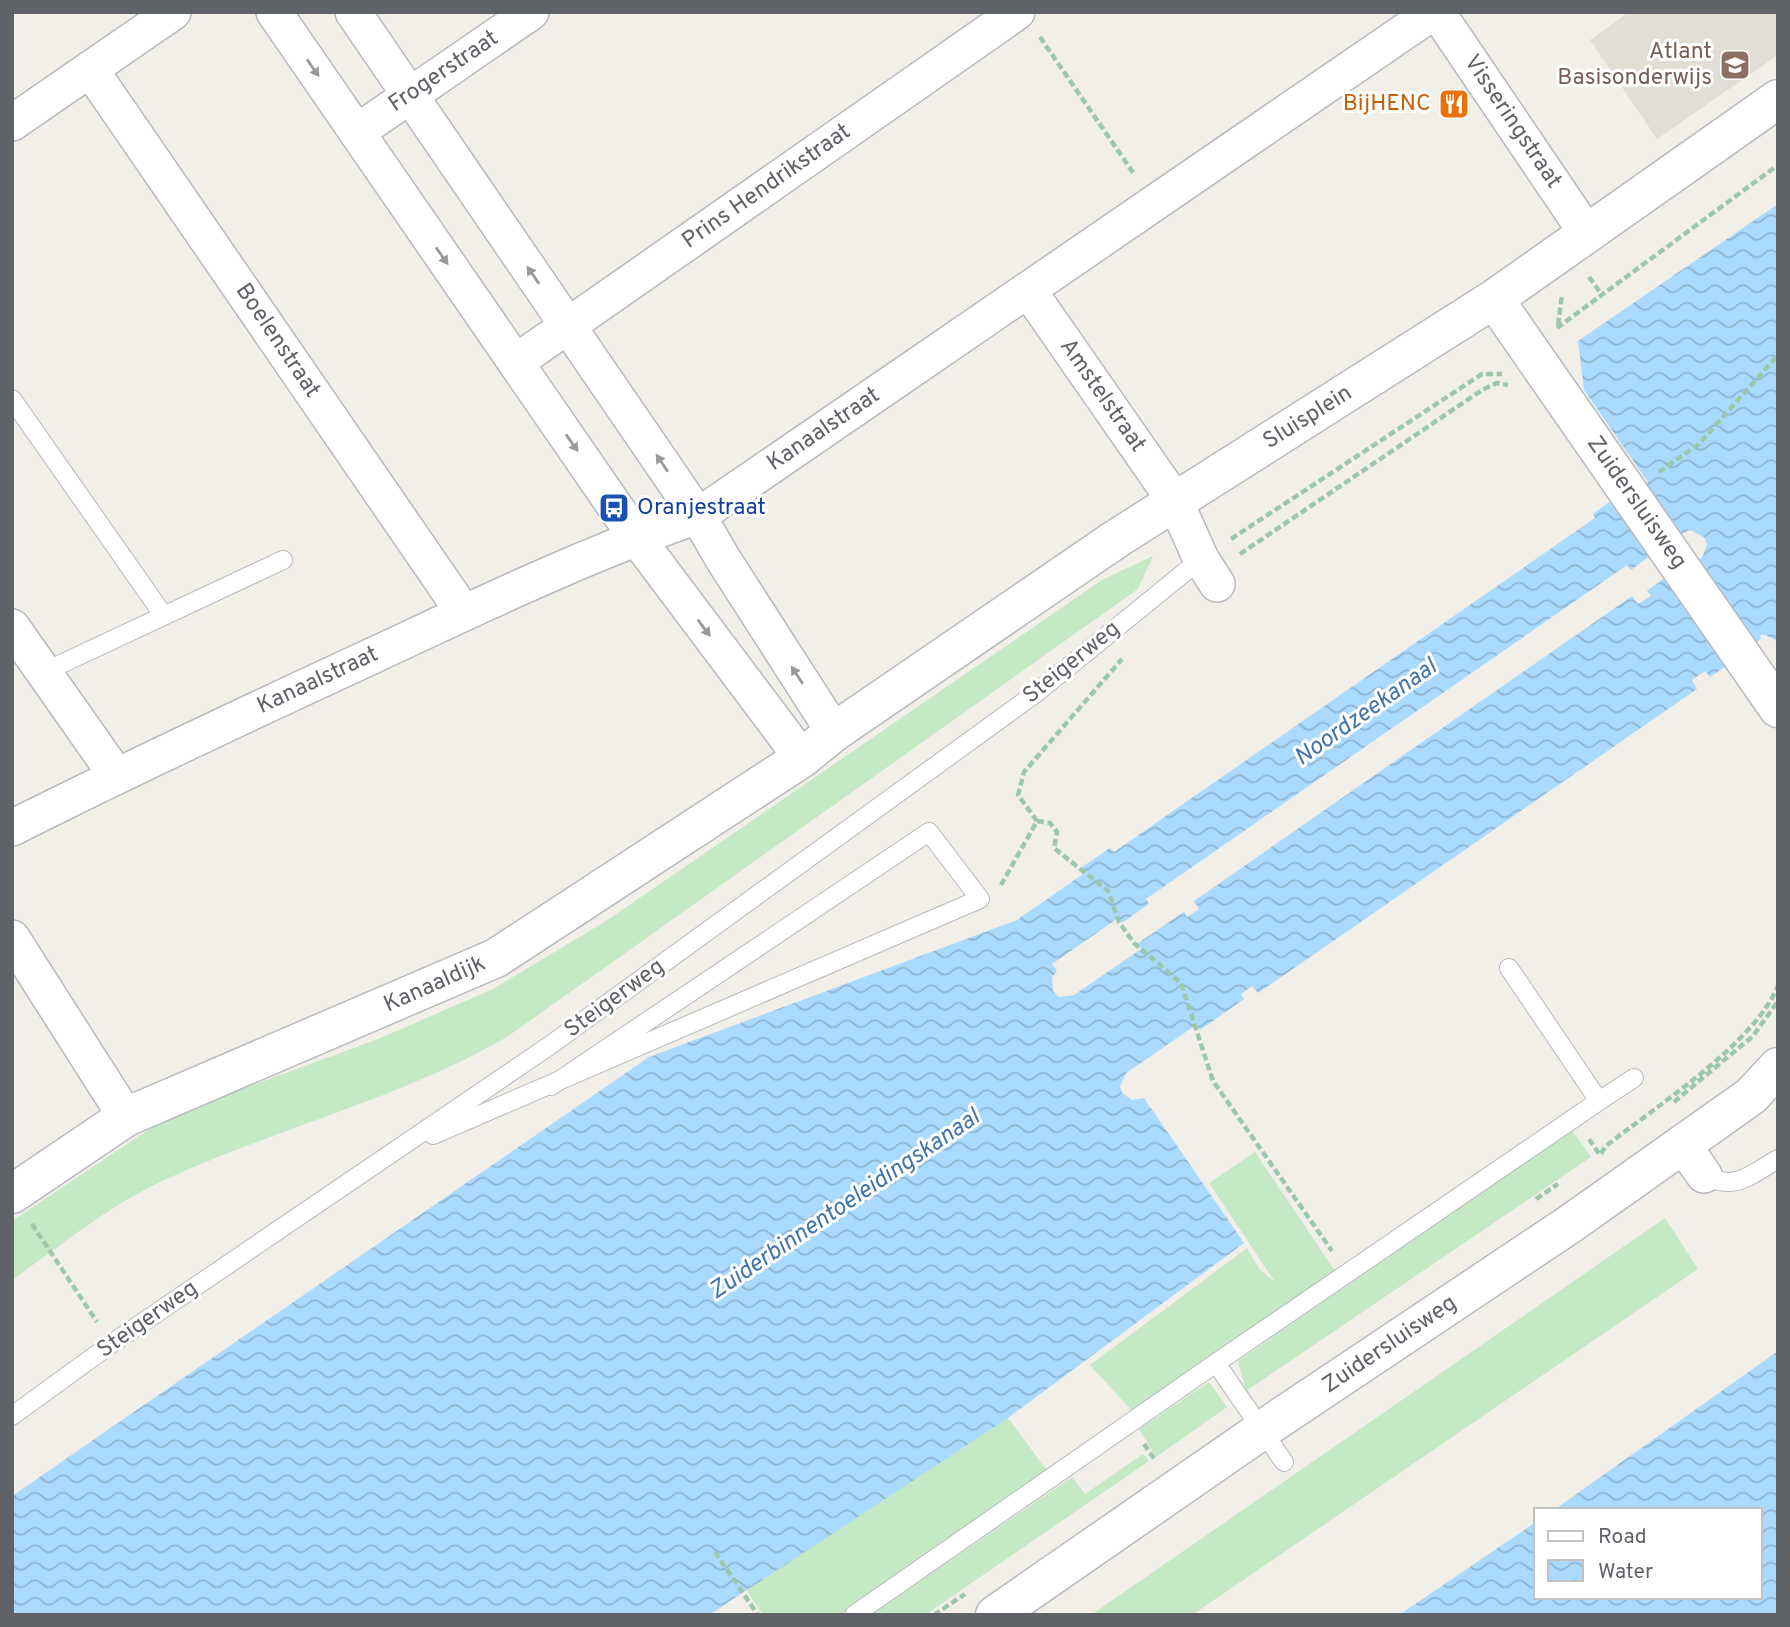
<svg xmlns="http://www.w3.org/2000/svg" width="1790" height="1627" font-family="Overpass,sans-serif">
<style>
.education{fill:#e1ded6}
.grass{fill:#c5e8c5}
.water{fill:url(#water-waves);fill-rule:evenodd}
.lines{fill:none;stroke-linecap:round;stroke-linejoin:round}
.lane-casing{stroke:#b5b8bc;stroke-width:20}
.street-casing{stroke:#b5b8bc;stroke-width:38}
.secondary-casing{stroke:#b6babf;stroke-width:41}
.path{stroke:#9cc7a9;stroke-width:4.5;stroke-dasharray:7 3.5;stroke-linecap:butt}
.lane{stroke:#fff;stroke-width:18}
.street{stroke:#fff;stroke-width:35}
.secondary{stroke:#fff;stroke-width:38}
.oneway{fill:#979a9d}
.labels{text-anchor:middle;dominant-baseline:central;stroke-width:6;stroke-linejoin:round;paint-order:stroke}
.education-label{font-size:23px;fill:#785e54;stroke:#fff;text-anchor:end}
.street-label{font-size:23px;fill:#5f6368;stroke:#fff}
.food-label{font-size:23px;fill:#c56008;stroke:#fff;text-anchor:end}
.transit-label{font-size:23px;fill:#164399;stroke:#fff;text-anchor:start}
.water-label{font-size:24px;font-style:italic;fill:#4174aa;stroke:#fff}
</style>
<defs>
<pattern id="water-waves" width="16" height="10" patternUnits="userSpaceOnUse" patternTransform="scale(1.75)"><rect width="16" height="10" fill="#aadaff"/><path d="M0 5q4-4 8 0t8 0" fill="none" stroke="#8eb4d2"/></pattern>
</defs>
<rect width="100%" height="100%" fill="#f1efe8"/>
<!-- education -->
<path class="education" d="M1629 12H1778V55L1657 139 1590 40Z"/>
<!-- grass -->
<path class="grass" d="M1153 556 1138 589 507 1037C398 1100 272 1129 158 1183 106 1208 59 1247 12 1280V1221L169 1116 378 1039 493 989 606 921 1102 580Z
M1572 1130 1591 1157 1246 1391 1238 1361Z
M1255 1152 1335 1271 1133 1412 1090 1365 1247 1248 1260 1270 1275 1282 1209 1183Z
M1665 1218 1698 1269 1192 1615H1091Z
M1209 1382 1227 1407 1156 1457 1139 1429Z
M1008 1418 1048 1472 841 1615H763L746 1589Z
M1143 1454 1149 1461 925 1615H871L1072 1477 1085 1494Z"/>
<!-- water -->
<path class="water" d="M1778 204V642L1766 635H1760L1761 638 1749 651 1710 677 1705 671 1692 680 1697 689 1258 993 1252 986 1241 994 1244 999 1200 1030 1196 1025 1126 1073 1120 1086 1122 1093 1132 1100 1144 1098 1244 1243 1008 1418 709 1615H12V1496L649 1057 1017 920 1086 872 1082 867 1110 848 1114 852 1595 518 1593 514 1620 494 1625 500 1648 482 1584 390 1578 341ZM1690 530 1704 537 1707 544 1702 558 1687 561 1647 591 1651 596 1638 604 1632 596 1194 901 1199 909 1187 917 1184 912 1138 943 1141 949 1074 995 1059 997 1053 991 1052 977 1057 971 1052 964 1118 918 1122 923 1149 904 1146 899 1627 565 1631 570 1677 536Z
M1778 1351V1615H1399L1536 1522V1597H1760V1510H1554Z"/>
<g class="lines">
<!-- lane casing -->
<g class="lane-casing">
<path id="lane" d="M12 399 164 616
M44 672 283 560
M1599 1101 1634 1078
M433 1135 980 899 929 832 551 1086
M1704 1175C1735 1192 1750 1175 1778 1159
M1216 1363 1599 1101 1509 968
M12 1416 111 1344 549 1046 1036 693 1201 559
M854 1615 1216 1363 1284 1462"/>
</g>
<!-- street casing -->
<g class="street-casing">
<path id="street" d="M274 12 636 537 802 758
M353 12 698 516 723 559 834 732
M1437 12 1586 232
M90 69 464 613
M12 123 173 12
M357 132 531 12
M1029 291 1175 501 1201 559 1217 584
M516 362 1017 12
M12 627 116 775
M12 828C131 768 251 712 372 656 479 606 586 554 698 516L1433 12
M12 938 126 1117
M1682 1144 1704 1175"/>
</g>
<!-- secondary casing -->
<g class="secondary-casing">
<path id="secondary" d="M1494 299 1778 708
M12 1194 126 1117 496 958 802 758 834 732 1116 539 1494 299 1778 99
M995 1615 1262 1430 1570 1224 1751 1096 1778 1067"/>
</g>
<!-- path -->
<path class="path" d="M1040 37 1134 174
M1589 277 1602 295
M1558 325 1562 295
M1557 328 1778 165
M1659 472 1699 444 1778 355
M1231 539 1482 374H1502
M1240 554 1482 390 1497 383 1508 385
M1037 821 1018 795 1024 772 1122 659
M1001 885 1037 821 1050 823 1057 832 1054 848 1108 891 1119 922 1134 943 1181 983 1213 1081 1332 1251
M1674 1102 1753 1036 1778 1001
M1589 1139 1600 1155 1606 1146C1655 1107 1757 1042 1778 985
M1536 1199 1558 1184
M32 1224 97 1322
M1144 1444 1155 1460
M715 1552 758 1615
M934 1615 965 1594"/>
<!-- lane -->
<use href="#lane" class="lane"/>
<!-- street -->
<use href="#street" class="street"/>
<!-- secondary -->
<use href="#secondary" class="secondary"/>
</g>
<!-- one-way arrows -->
<defs><path id="oneway-solid" d="M-6-.8H1V-3.2L6.5 0L1 3.2V.8H-6Z" transform="scale(1.75)"/></defs>
<g class="oneway">
<use href="#oneway-solid" transform="translate(313 68) rotate(55)"/>
<use href="#oneway-solid" transform="translate(442 256) rotate(55)"/>
<use href="#oneway-solid" transform="translate(533 275) rotate(-125)"/>
<use href="#oneway-solid" transform="translate(572 443) rotate(55)"/>
<use href="#oneway-solid" transform="translate(662 463) rotate(-124)"/>
<use href="#oneway-solid" transform="translate(704 628) rotate(53)"/>
<use href="#oneway-solid" transform="translate(797 675) rotate(-123)"/>
</g>
<!-- icons -->
<defs>
<g id="school-square" transform="scale(1.575)"><rect x="-9" y="-9" width="18" height="18" rx="4" fill="#8d6e63" stroke="#fff"/><path d="M0-5L7-2L0 1L-7-2ZM-4 1L0 2.5L4 1V4Q0 6-4 4Z" fill="#fff"/></g>
<g id="restaurant-square" transform="scale(1.575)"><rect x="-9" y="-9" width="18" height="18" rx="4" fill="#e8710a" stroke="#fff"/><path d="M-5-6h1v4h1v-4h1v4h1v-4h1v5L-1.5 .5V6h-2V.5L-5-1ZM5-6V6H3V1.5H1.5Q1.5-4 5-6Z" fill="#fff"/></g>
<g id="bus-square" transform="scale(1.575)"><rect x="-9" y="-9" width="18" height="18" rx="4" fill="#1a4fb4" stroke="#fff"/><path d="M-5-6H5V4H4V6H2V4H-2V6H-4V4H-5ZM-3.5-4V0h7V-4ZM-3.5 1.2v1.5H-2V1.2ZM2 1.2v1.5H3.5V1.2Z" fill="#fff"/></g>
</defs>
<g fill-rule="evenodd">
<use href="#school-square" x="1735" y="65"/>
<use href="#restaurant-square" x="1454" y="104"/>
<use href="#bus-square" x="614" y="508"/>
</g>
<g class="labels">
<!-- education labels -->
<g class="education-label">
<text x="1712" y="52">Atlant<tspan x="1712" dy="26">Basisonderwijs</tspan></text>
</g>
<!-- street labels -->
<g class="street-label">
<text transform="translate(444 72) rotate(-34)">Frogerstraat</text>
<text transform="translate(1512 122) rotate(56)">Visseringstraat</text>
<text transform="translate(767 187) rotate(-35)">Prins Hendrikstraat</text>
<text transform="translate(277 341) rotate(56)">Boelenstraat</text>
<text transform="translate(1102 396) rotate(55)">Amstelstraat</text>
<text transform="translate(1308 418) rotate(-32)">Sluisplein</text>
<text transform="translate(824 430) rotate(-34)">Kanaalstraat</text>
<text transform="translate(1636 503) rotate(55)">Zuidersluisweg</text>
<text transform="translate(1072 663) rotate(-39)">Steigerweg</text>
<text transform="translate(318 681) rotate(-25)">Kanaalstraat</text>
<text transform="translate(435 985) rotate(-24)">Kanaaldijk</text>
<text transform="translate(615 999) rotate(-36)">Steigerweg</text>
<text transform="translate(148 1320) rotate(-35)">Steigerweg</text>
<text transform="translate(1390 1345) rotate(-34)">Zuidersluisweg</text>
</g>
<!-- food labels -->
<g class="food-label">
<text x="1431" y="104">BijHENC</text>
</g>
<!-- transit labels -->
<g class="transit-label">
<text x="637" y="508">Oranjestraat</text>
</g>
<!-- water labels -->
<g class="water-label">
<text transform="translate(1366 713) rotate(-35)">Noordzeekanaal</text>
<text transform="translate(845 1205) rotate(-34)">Zuiderbinnentoeleidingskanaal</text>
</g>
</g>
<!-- border -->
<rect width="1790" height="1627" fill="none" stroke="#5f6368" stroke-width="28"/>
<!-- legend -->
<rect x="1534" y="1508" width="228" height="91" fill="#ffffff" stroke="#bfc1c3" stroke-width="2"/>
<rect x="1548" y="1531" width="35" height="10" fill="#ffffff" stroke="#bfc1c3" stroke-width="2"/>
<text x="1598" y="1543" font-size="21" fill="#5f6368">Road</text>
<rect x="1548" y="1560" width="35" height="21" fill="url(#water-waves)" stroke="#bfc1c3" stroke-width="2"/>
<text x="1598" y="1578" font-size="21" fill="#5f6368">Water</text>
</svg>
